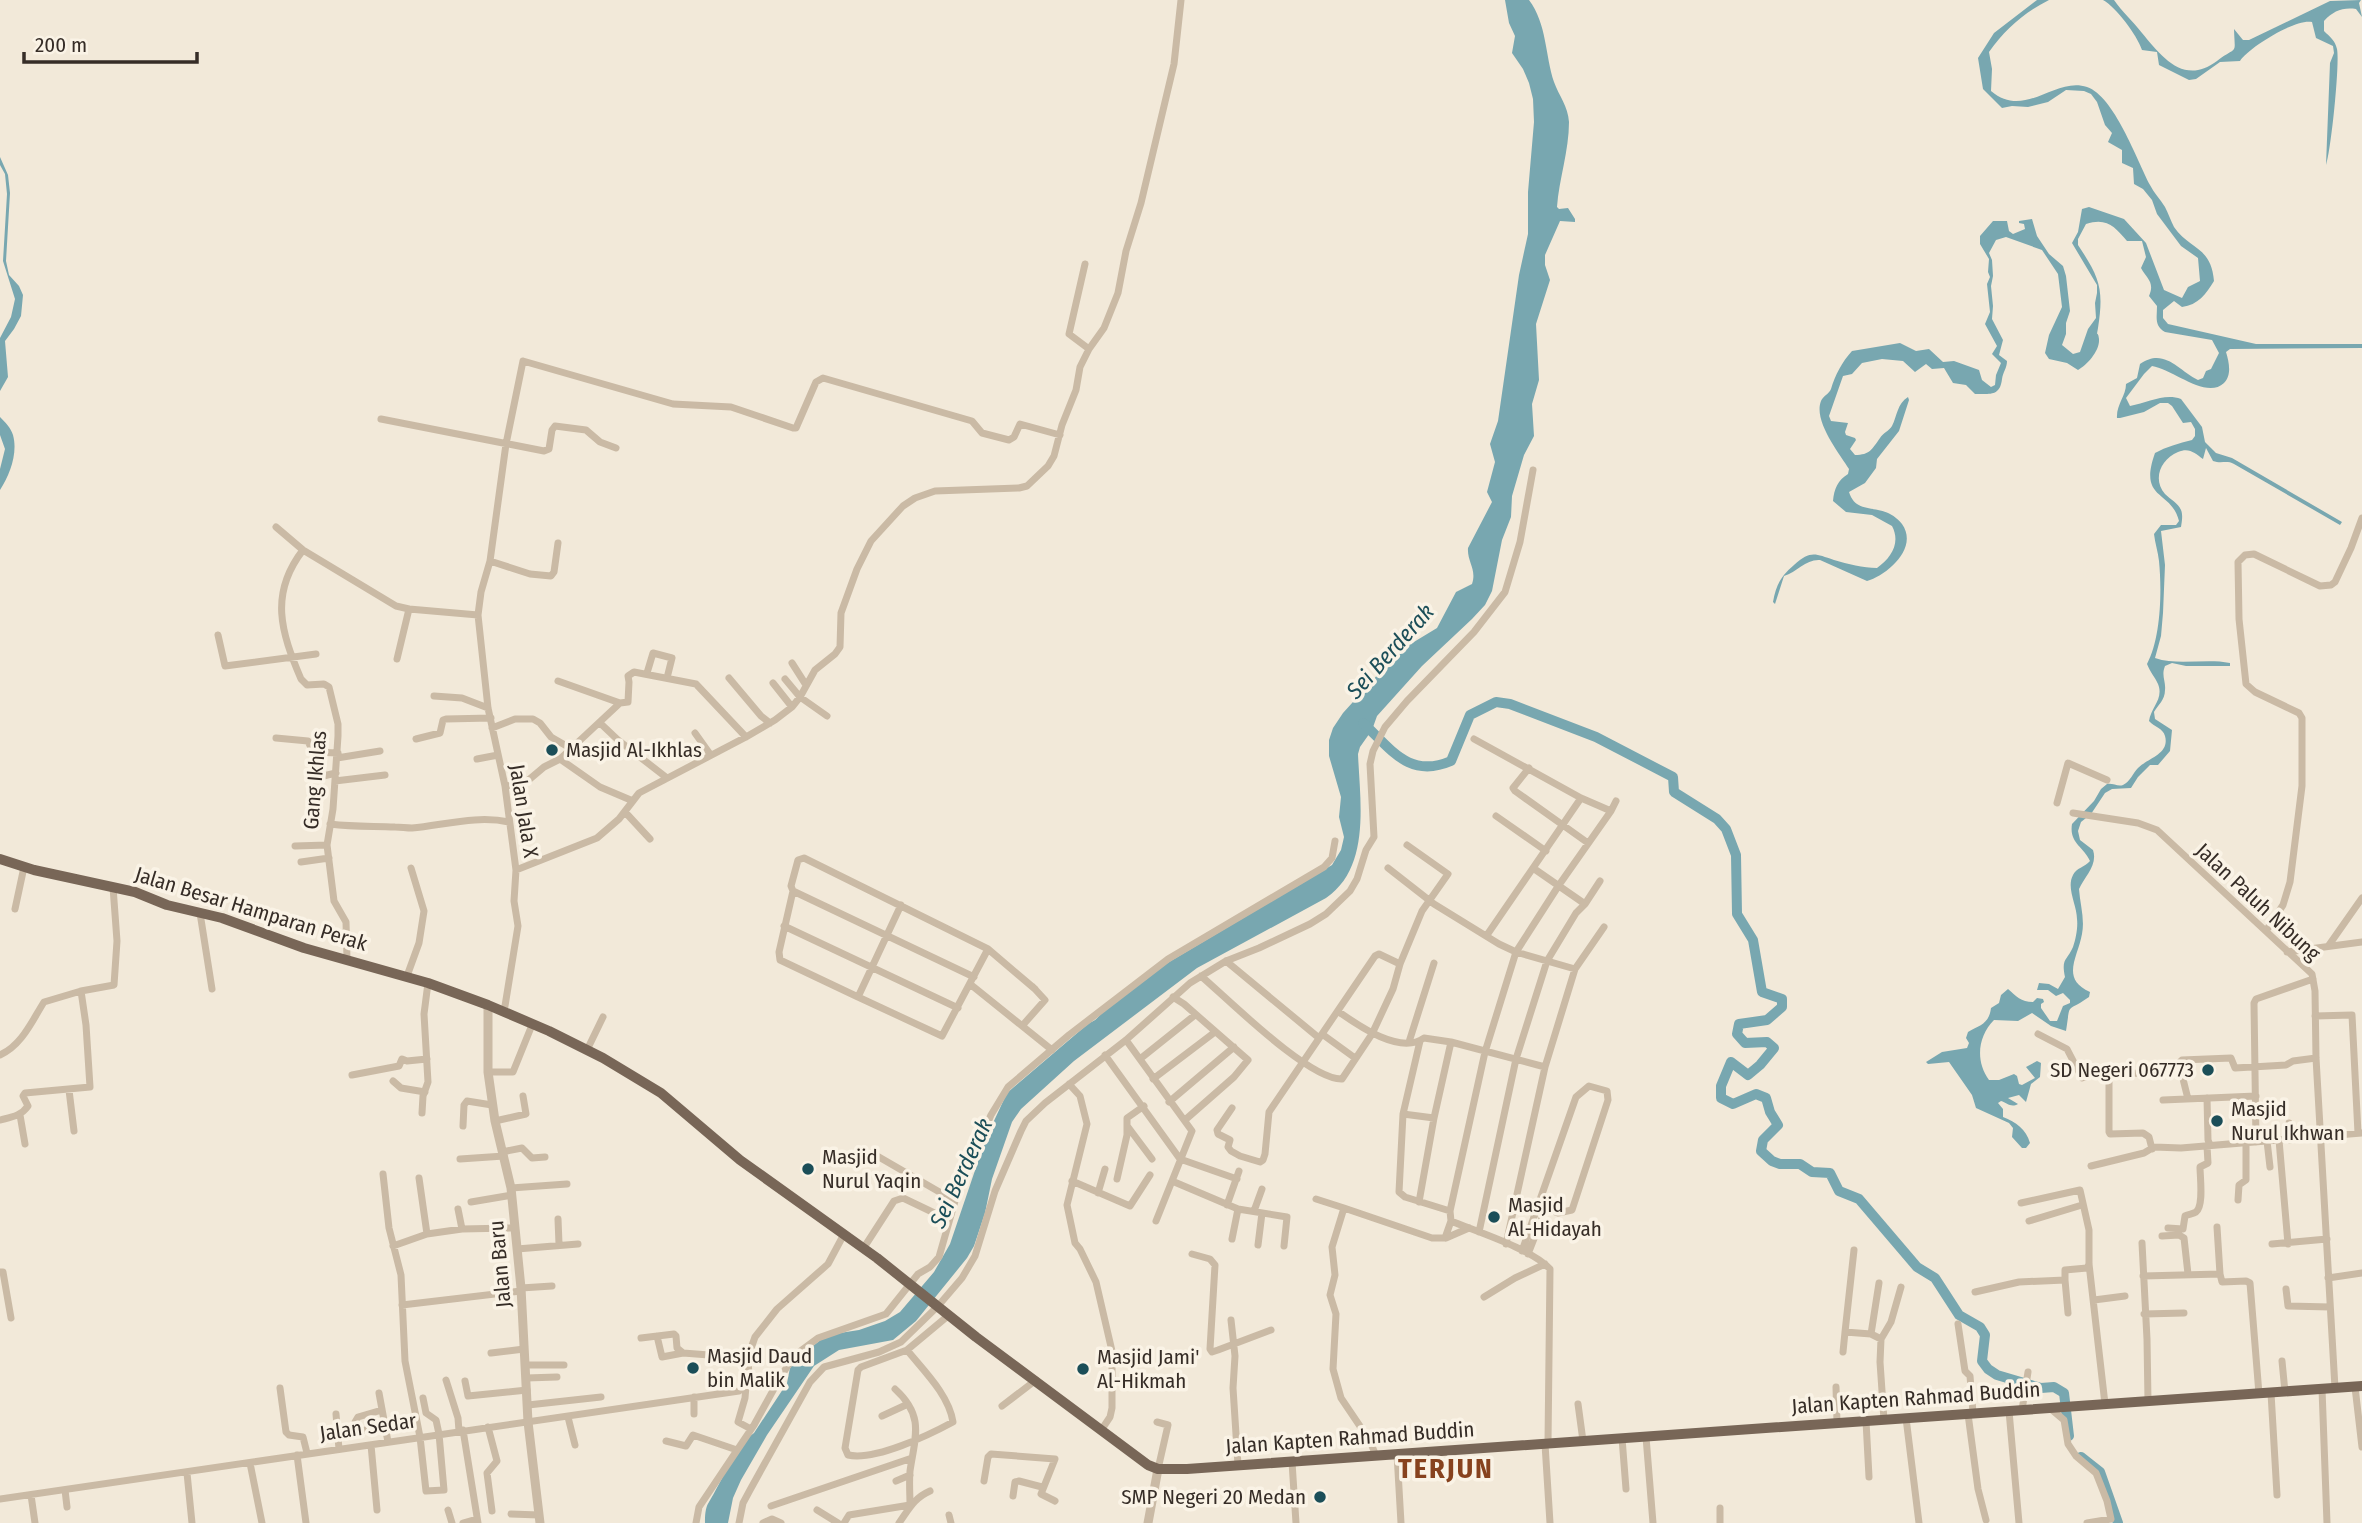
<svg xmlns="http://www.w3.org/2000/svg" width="2362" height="1523" font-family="'Fira Sans Condensed',sans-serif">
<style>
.water{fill:#78a7b0}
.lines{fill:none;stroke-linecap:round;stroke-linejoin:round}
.river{stroke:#78a7b0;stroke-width:10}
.minor{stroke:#cabaa5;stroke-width:7}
.tertiary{stroke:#cabaa5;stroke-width:9}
.primary{stroke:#786657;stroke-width:10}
.poi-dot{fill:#1b4e58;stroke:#faf3e6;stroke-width:2.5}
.labels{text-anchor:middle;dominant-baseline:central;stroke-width:7;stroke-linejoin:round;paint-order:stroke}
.poi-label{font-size:21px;fill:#362d27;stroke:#faf3e6;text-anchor:start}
.street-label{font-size:21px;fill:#362d27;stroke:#faf3e6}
.water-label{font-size:23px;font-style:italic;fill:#1b4e58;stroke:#faf3e6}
.district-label{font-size:28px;font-weight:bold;letter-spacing:2px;fill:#87421e;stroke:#faf3e6}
</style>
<rect width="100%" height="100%" fill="#f2e9d9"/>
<!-- water -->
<path class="water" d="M1505 0H1529C1547 24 1545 55 1554 82 1559 96 1568 106 1569 122 1569 151 1559 179 1557 207L1559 209 1568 208 1575 219V222L1560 221 1545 255V265L1550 280 1536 324 1539 380 1532 404 1534 436 1524 455 1512 496 1511 517 1502 540 1492 591 1485 605 1472 619 1422 666 1377 716 1372 730 1360 747 1358 754C1360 802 1371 867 1326 898L1197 968 1074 1061 1021 1109 1012 1122 992 1179 985 1213 974 1246 967 1258 916 1321 893 1340 839 1350 814 1366 767 1435 741 1480 733 1498 728 1523H705C705 1516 705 1508 709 1502 721 1483 735 1447 754 1433L787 1383 790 1368 800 1356 827 1335 859 1330 885 1321 900 1312 934 1272 950 1244 986 1138 1007 1093 1089 1023C1098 1020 1099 1015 1105 1009 1122 994 1144 984 1159 968L1332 865 1341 850 1344 837 1339 817 1341 797 1329 756V740L1333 728 1343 713 1399 651 1437 628 1456 592 1472 584C1477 569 1467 562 1468 548L1492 502 1487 492 1495 462 1490 444 1498 421 1519 275 1528 234V192L1534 122 1533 99 1529 83 1523 69 1512 53 1515 36 1509 23Z
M2037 0H2049C2025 12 2005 29 1989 52L1992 69 1991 91C2025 120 2055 76 2087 87 2114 96 2137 160 2150 185 2154 193 2160 199 2165 207 2168 213 2171 221 2174 227 2190 250 2211 246 2214 281 2206 294 2198 305 2182 307L2174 301 2163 310V318L2168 324 2256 344H2362V348L2230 349 2226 352C2229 362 2232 375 2224 383 2206 400 2173 369 2152 366L2144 374 2126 398 2130 406C2148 403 2164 393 2181 399L2202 427 2205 442 2216 453 2232 458 2342 522 2340 525 2234 464C2227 460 2221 464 2213 461L2206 448 2203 459C2195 453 2189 447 2178 452 2161 459 2152 479 2165 494 2170 499 2178 503 2181 510 2183 515 2182 521 2181 527L2161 531 2165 565 2163 613 2161 636 2155 658C2178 666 2206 658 2230 663V666H2186L2172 663 2165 666C2161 676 2166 681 2165 690 2165 700 2158 705 2154 712L2155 719 2172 730 2170 751 2158 765H2150L2138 777 2131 788 2112 789 2105 793 2091 814 2081 822 2078 831 2080 840 2093 850C2098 865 2085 876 2079 889 2080 904 2085 919 2082 934 2078 957 2060 979 2090 992L2089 997C2065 1014 2071 1000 2066 1031L2051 1026 2032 1013 2018 1021 1994 1020C1978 1036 1975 1061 1989 1080H1999L2014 1074 2017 1076 2019 1084 2022 1085 2035 1078 2026 1067 2037 1061 2041 1063 2040 1077 2031 1084 2026 1102 2019 1095 2008 1098 2018 1104C2011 1108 2007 1103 2001 1101L1998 1103 2003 1109V1117C2016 1122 2026 1129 2030 1143L2026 1148H2022L2012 1137 2013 1128 2009 1123 1976 1108 1972 1095 1949 1062 1928 1064 1926 1062 1942 1052 1967 1048 1969 1043 1966 1038 1968 1032C1980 1025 1989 1024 1991 1008L1999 1003 2001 995 2008 989C2016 996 2021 1002 2033 1002L2037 998 2043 999 2044 1002 2041 1004V1008L2050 1021H2057L2063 1006 2070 1003V1000L2063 993 2056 996 2048 990H2037L2039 983 2049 984 2058 989 2065 977C2061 958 2067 961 2073 947 2076 939 2078 927 2077 919 2077 905 2066 888 2073 875 2076 868 2085 867 2090 861 2083 846 2069 843 2072 824L2094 801 2101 789 2107 784C2113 783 2118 787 2123 785 2130 782 2133 773 2138 768 2148 758 2170 754 2165 736 2163 728 2154 727 2149 721 2151 707 2164 699 2158 684 2155 677 2150 672 2147 664 2161 638 2162 591 2159 561 2158 552 2155 543 2154 534L2161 525H2176L2179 521C2171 489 2138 501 2155 453 2166 447 2179 443 2192 440L2195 436V429L2191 422 2183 423 2172 406 2168 403H2160L2144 412 2120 418H2117C2116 405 2126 396 2126 384L2137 378 2140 364C2164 347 2178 370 2198 380L2203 378 2206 371 2211 369 2219 353 2212 340 2165 332C2154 326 2157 317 2157 306L2149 296C2155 282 2147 279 2141 268L2146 257 2142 241H2127C2115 227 2107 217 2086 224L2078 239V245C2100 278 2104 289 2098 328 2096 339 2098 329 2099 339 2100 351 2087 365 2078 370L2067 363 2049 359 2045 353 2049 335 2062 307 2058 274 2042 250 2006 237 1996 240 1989 253 1992 260 1993 276 1991 286 1993 306 1992 319 2003 340 1999 355 2007 361C2007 368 2003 372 2002 379 2000 396 1991 394 1975 394L1966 385 1953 383 1944 368 1932 369 1926 364 1915 372 1903 361 1882 359 1862 363 1852 374 1843 376 1829 416 1831 421 1848 423 1845 432 1846 435 1855 438 1856 440 1850 449 1855 455C1870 455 1872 449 1880 438 1883 433 1889 431 1892 426 1897 416 1897 404 1908 397L1909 400 1899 431 1877 459 1876 468 1865 483 1849 492C1857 518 1883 500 1902 524 1919 548 1887 575 1867 581L1820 560C1806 559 1797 572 1784 576L1775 604 1773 602C1776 585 1781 576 1794 565 1811 550 1815 554 1834 560 1848 564 1863 568 1877 568 1891 558 1901 543 1892 526L1872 515 1846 512 1833 501C1834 489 1838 480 1848 474L1849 469C1840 454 1813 421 1821 401 1823 396 1829 394 1831 389 1835 375 1842 362 1852 351L1900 343 1916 351 1929 349 1943 362 1954 361 1979 370 1982 380 1991 387 1995 385 1996 375 2001 363 1992 354 1997 346 1985 324 1990 312 1987 284 1990 277 1988 272 1989 259 1980 244V236L1993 221H2007L2009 231 2013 234 2025 229 2024 224 2019 223V221L2032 219 2037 236 2049 254 2063 266 2066 276 2070 311 2066 323V334L2062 345 2073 354 2080 352 2088 329 2096 318 2095 303 2097 293V285L2072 243 2078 232 2082 209 2089 207 2124 219 2146 243 2164 290 2182 298 2188 287 2200 281 2198 258 2181 246 2157 214 2152 200 2143 189 2134 184 2133 168 2122 163V150L2108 142 2112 133 2105 125 2097 102 2091 94 2084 91 2066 90 2048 102 2028 107 2012 106 2002 108 1983 89 1978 58 1994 33Z
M2103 0H2114C2122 12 2133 21 2142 33 2162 57 2184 86 2217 61 2238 45 2235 57 2234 29L2243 40H2249L2330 1 2361 0 2359 3 2362 17 2356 9C2343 7 2333 11 2324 21V31C2330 37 2335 40 2337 49 2340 63 2331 151 2326 165L2330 63 2334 53 2333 46 2316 38 2312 22C2296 18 2248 48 2240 61L2220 62 2196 79 2189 80 2159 65 2157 52 2142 50C2137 35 2116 7 2103 0Z
M0 157 8 175 10 193 6 261 9 275 19 286 23 295 21 316 14 329 5 341 8 377 0 391V338L11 317 15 299 3 261 7 194 5 174 0 165Z
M0 417C5 422 11 428 13 435 18 453 10 475 0 490V469L5 449 0 435Z"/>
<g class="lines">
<!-- river -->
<path class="river" d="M1363 723C1391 749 1409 779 1451 761L1470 715 1496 702 1510 704 1596 737 1673 777 1674 792 1717 819 1726 829 1736 855 1737 914 1753 940 1762 992 1782 999V1007L1767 1020 1739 1024 1737 1034 1745 1043 1767 1042 1774 1048 1760 1065 1748 1075 1731 1062 1721 1086V1098L1733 1104 1756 1094 1766 1098 1770 1112 1778 1125 1763 1140 1761 1151 1772 1161 1780 1164H1800L1812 1172 1830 1173 1839 1191 1859 1199 1917 1267 1935 1278 1959 1315 1980 1327 1985 1335 1982 1361 1988 1369 1997 1375 2041 1388 2054 1387 2064 1393 2069 1436
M2081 1457 2100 1472 2118 1523"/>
<!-- minor -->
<path class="minor" d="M1085 264 1069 334 1089 349
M381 419 544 451 549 449 552 430 555 426 586 430 600 442 616 448
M276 527 303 550 396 606 409 609 478 615
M303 550C269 594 281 632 301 679L307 685 324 684 329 687 338 724V736L333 809 327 845 334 901 346 922 347 959
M490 561 530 574 551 576 554 572 558 543
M218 635 225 666 316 654
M397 659 409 609
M792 663 806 685
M647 673 653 653 672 658 667 678
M729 678 761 716 770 723
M785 679 800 697 827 716
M558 681 620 703
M773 683 792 707
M434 696 462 698 488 708
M600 723 618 740 667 778
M492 728 515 719H533L540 723 551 737 570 748
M695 733 710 754
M276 738 308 741 313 752 338 753
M416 739 440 733 443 720 446 719 491 718
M337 758 380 751
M477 759 498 755
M560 759 600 787 633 801
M1529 768 1513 788 1515 791 1588 843
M319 777 336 773
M335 781 385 775
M505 786 525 783 544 767 560 759 620 703 628 702 629 682 628 676 634 672 696 684 746 737
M2057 803 2068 763 2107 780
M1611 811 1616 801
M625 812 650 839
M2073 813 2138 823 2157 830 2312 974 2315 991 2316 1058 2335 1388
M1496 816 1546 851
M330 824C354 827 372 826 395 827 401 827 406 828 412 828 444 825 477 815 509 822
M295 846 327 845
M301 862 329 858
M1388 868 1434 904 1499 944 1516 952 1575 969
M1533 868 1585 904
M516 870 597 838 619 819 639 793 746 737 775 720 792 707 800 697 815 670 835 654 840 647 841 613 857 569 871 541 903 506 915 498 935 491 1019 488 1027 486 1048 466 1054 456 1062 425 1076 390 1080 367 1089 349 1104 328 1118 293 1126 251 1141 203 1174 64 1181 0
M793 891 779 952 780 960 858 997
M901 905 858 997 942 1036 988 949
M15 909 24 867
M200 913 212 989
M784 926 958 1008
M2266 931 2283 905 2290 882 2302 786V718L2299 713 2255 692 2246 684 2239 619 2238 562 2245 555 2254 554 2320 586 2331 585 2335 582 2351 548 2362 518
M1487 935 1581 798
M2329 945 2362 898
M2287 952 2362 942
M1226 961 1319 1038
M407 976 419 943 424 911 411 868
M1201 976C1229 1000 1309 1080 1342 1079L1372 1034 1393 989 1400 964 1422 911 1448 874 1407 845
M974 977 793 891 791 886 798 860 804 858 988 949 1035 989
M970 984 1052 1050
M1173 997 1184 1004 1248 1060 1234 1077 1185 1120
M504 1012 518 926 514 901 516 870 505 786 488 708 478 615 481 592 490 561 506 444 523 361 673 404 731 407 793 428H796L816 382 823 378 972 421 982 433 1009 440 1014 437 1020 424 1060 435
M1339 1012C1359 1026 1400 1055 1424 1038L1451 1042 1545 1067
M2315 1016 2352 1015 2358 1133
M1022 1026 1045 1000 1033 987
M1322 1034 1355 1058
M2038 1034 2067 1049 2082 1078C2116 1067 2147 1078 2181 1071L2180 1062 2182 1060 2231 1058 2235 1068 2286 1065 2293 1061 2316 1058
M1126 1040 1192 1131 1156 1221
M1420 1041 1403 1114 1399 1192 1405 1197 1450 1211
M1409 1042 1434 963
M587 1050 603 1017
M0 1055C22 1045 32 1021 44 1002L81 991 114 985 117 941 113 887
M1105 1055 1180 1159 1237 1179
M1140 1059 1195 1015
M2181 1071 2188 1099
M488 1072H513L532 1025
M2109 1072V1132L2110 1134 2143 1133 2149 1137 2152 1149
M352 1075 399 1066 402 1059 407 1061 427 1059
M1153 1079 1215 1032
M393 1081 401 1088 425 1092
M1069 1084 1080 1096 1087 1124 1067 1205 1075 1243 1080 1249 1096 1282 1112 1351V1408L1110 1417 1102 1429
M69 1090 74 1131
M2207 1098 2208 1140 2210 1145
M2163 1100 2256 1096
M1169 1102 1234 1047
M2256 1107 2270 1106
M1232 1108 1217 1130 1218 1134 1230 1140 1228 1147 1231 1151 1240 1156 1260 1162 1263 1160 1265 1154 1269 1112 1375 956 1379 954 1400 964
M422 1113 423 1096 428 1082 424 1014 428 983
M1403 1114 1434 1118
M20 1115 25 1144
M0 1120C12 1117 21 1116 28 1106L23 1096 25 1093 90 1087 86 1025 81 991
M495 1121 526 1114 523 1096
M2289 1123 2290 1140
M463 1126 464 1105 467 1101 492 1105
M1128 1127 1152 1159
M2279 1140 2288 1244
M2267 1141 2270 1167
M2256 1142 2254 1003 2256 999 2313 979
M502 1152 522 1148 532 1158 545 1157
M872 1153 955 1201
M460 1159 504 1156
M2091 1166 2144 1153 2154 1147 2181 1148 2362 1133
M383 1174 389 1228 401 1275 405 1361 420 1437 426 1491 444 1490 439 1434 436 1420 426 1413 423 1398
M419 1178 427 1234
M1117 1179 1127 1135V1118L1144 1106
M1072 1181 1130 1206 1150 1175
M1172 1181 1238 1209 1287 1217 1284 1246
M511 1188 567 1184
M1098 1193 1105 1169
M1316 1199 1344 1208 1332 1247 1335 1275 1330 1295 1336 1314 1333 1369 1341 1398 1370 1441 1376 1456
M2238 1200 2239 1185 2246 1180V1142
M471 1202 512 1195
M1419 1202 1434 1118 1451 1042
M2021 1203 2080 1190 2089 1230V1264L2105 1404
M1227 1205 1239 1171
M1344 1208 1432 1238H1445L1451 1221 1450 1211 1485 1052 1516 952 1559 885 1611 811 1581 798 1474 739
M458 1209 462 1229
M1254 1211 1262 1189
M558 1219 559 1244
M1451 1221C1475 1231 1534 1250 1550 1269L1548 1443
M2029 1221 2082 1205
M2168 1228 2183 1229 2185 1216C2189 1214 2193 1214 2196 1212 2204 1206 2200 1177 2200 1167L2208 1163 2207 1146
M1479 1232 1516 1059 1547 961 1576 913 1585 904 1600 881
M2162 1236 2179 1235 2184 1238 2188 1274
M1446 1238 1469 1228
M1232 1239 1238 1209
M2142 1243 2147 1339 2148 1401
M1506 1244 1545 1067 1575 969 1604 927
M2272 1244 2327 1239
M1258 1245 1262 1213
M393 1246 427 1234 462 1229 514 1228
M517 1249 578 1244
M863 1249 894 1201 903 1198 949 1220
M1854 1250 1845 1332 1871 1334 1881 1339 1880 1362 1884 1420
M1522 1251 1576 1097 1589 1086 1607 1091 1608 1100 1572 1210 1558 1213 1538 1205
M1192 1254 1210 1259 1215 1265 1210 1349 1212 1352 1218 1350 1271 1330
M1528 1254 1546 1208
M0 1272H3L11 1318
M2220 1274 2222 1282 2246 1281 2250 1283 2259 1394
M2143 1276 2220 1274 2217 1227
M2328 1278 2362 1273
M2065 1280 2068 1313
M521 1288 552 1286
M2286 1289 2288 1306 2330 1307
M1975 1292 2019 1282 2065 1280V1270L2087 1268 2089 1264
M1484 1297 1515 1278 1545 1264
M2094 1300 2125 1296
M402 1305 521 1291
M2144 1314 2184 1313
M1231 1320 1235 1356 1233 1388 1238 1465
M1958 1324 1965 1371 1970 1376 1973 1413
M1871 1334 1879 1283
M657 1336 662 1357 683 1353
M641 1338 674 1334 676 1336 677 1348 683 1353 709 1355 748 1365
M1881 1339 1891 1322 1901 1287
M907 1350C924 1371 949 1395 953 1422 929 1435 875 1461 848 1455L845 1448 858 1370 861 1367 907 1350 949 1315
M1843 1352 1845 1332
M491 1353 524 1349
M2282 1361 2285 1392
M525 1365H564
M526 1378 557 1377
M446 1380 458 1418 459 1431
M465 1381 468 1396 527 1390
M746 1386 745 1398 738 1422 751 1429
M1836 1387 1837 1423
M2355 1387 2362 1447
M280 1388 286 1432 289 1435 303 1437 307 1453
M895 1389C925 1416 915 1437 910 1471 909 1483 910 1494 910 1505
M2322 1389 2327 1523
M379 1393 388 1442
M2271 1393 2277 1495
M1578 1404 1583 1441
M528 1405 601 1397
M1002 1406 1036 1380
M2051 1409 2064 1420 2068 1444 2076 1456 2096 1473 2107 1501 2111 1519 2087 1523
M382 1410 358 1417 355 1422 357 1428 361 1431 385 1426
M2022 1410 2028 1372
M2009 1411 2019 1523
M336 1414 339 1449
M694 1414V1397
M1968 1414 1978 1489 1986 1520
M882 1416 908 1404
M568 1417 575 1445
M1906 1418 1919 1523
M1866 1421 1869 1477
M1157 1422 1168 1425 1158 1469
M488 1427 497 1461 487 1473 492 1511
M463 1430 478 1523
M1646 1437 1653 1523
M1622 1438 1626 1489
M666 1441 686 1446 693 1435 737 1450
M1545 1444 1550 1523
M371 1445 377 1510
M1397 1454 1401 1523
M297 1455 306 1523
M1292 1462 1296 1523
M250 1463 262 1523
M187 1473 192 1523
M896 1481 910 1475
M984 1481 988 1457 991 1454 1055 1459 1041 1494 1055 1501
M65 1490 67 1507
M31 1495 35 1523
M1013 1496 1015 1482 1019 1481 1042 1487
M0 1499 739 1391 745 1385 749 1378 748 1357 755 1337 777 1309 828 1264 843 1236
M771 1506 912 1458
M1720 1508V1523
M448 1510 452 1523
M817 1510 838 1523
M511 1514 539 1515
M949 1515 951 1523
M463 1523 477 1519
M696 1523 699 1507 754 1425 781 1376 795 1355 818 1338 886 1314 918 1274 930 1267 939 1257 955 1201 970 1162 991 1115 1008 1087 1069 1035 1168 959 1324 867 1332 858 1335 841
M739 1523 743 1503 750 1490 810 1382 824 1367 879 1352 901 1342 938 1306 962 1278 975 1256 995 1191 1021 1131 1026 1121 1045 1103 1126 1040 1190 983 1226 961 1259 948 1310 924 1326 914 1350 891 1357 879 1366 850 1374 837 1370 764 1373 751 1385 727 1407 701 1474 632 1505 592 1520 542 1533 470
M763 1523 772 1519 781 1523
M844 1523 849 1515 910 1505
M899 1523C909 1509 914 1498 930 1491"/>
<!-- tertiary -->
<path class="tertiary" d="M488 1005V1072L495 1121 511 1188 521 1288 528 1422 540 1523
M1148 1523 1158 1469"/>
<!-- primary -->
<path class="primary" d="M0 859 34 870 135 892 167 905 222 918 304 948 428 983 488 1005 549 1031 603 1058 661 1093 740 1160 877 1258 976 1337 1148 1465 1158 1469H1187L2362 1386"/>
</g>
<!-- markers -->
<g class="poi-dot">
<circle cx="552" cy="750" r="7"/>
<circle cx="2208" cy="1070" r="7"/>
<circle cx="2217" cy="1121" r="7"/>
<circle cx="808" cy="1169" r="7"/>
<circle cx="1494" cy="1217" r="7"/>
<circle cx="693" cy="1368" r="7"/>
<circle cx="1083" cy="1369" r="7"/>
<circle cx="1320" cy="1497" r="7"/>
</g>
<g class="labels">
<!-- poi labels -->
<g class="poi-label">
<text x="566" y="750">Masjid Al-Ikhlas</text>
<text x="2194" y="1070" text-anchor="end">SD Negeri 067773</text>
<text x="2231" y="1109">Masjid<tspan x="2231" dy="24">Nurul Ikhwan</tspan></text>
<text x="822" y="1157">Masjid<tspan x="822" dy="24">Nurul Yaqin</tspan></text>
<text x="1508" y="1205">Masjid<tspan x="1508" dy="24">Al-Hidayah</tspan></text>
<text x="707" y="1356">Masjid Daud<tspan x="707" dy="24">bin Malik</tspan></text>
<text x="1097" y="1357">Masjid Jami'<tspan x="1097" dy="24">Al-Hikmah</tspan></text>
<text x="1306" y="1497" text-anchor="end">SMP Negeri 20 Medan</text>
</g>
<!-- street labels -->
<g class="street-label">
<text transform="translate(315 780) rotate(-85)">Gang Ikhlas</text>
<text transform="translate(524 811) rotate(81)">Jalan Jala X</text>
<text transform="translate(2258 902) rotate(43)">Jalan Paluh Nibung</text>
<text transform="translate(251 909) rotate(17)">Jalan Besar Hamparan Perak</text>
<text transform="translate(500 1264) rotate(-95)">Jalan Baru</text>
<text transform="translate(1916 1398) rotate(-4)">Jalan Kapten Rahmad Buddin</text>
<text transform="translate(368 1427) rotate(-8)">Jalan Sedar</text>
<text transform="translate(1350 1438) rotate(-4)">Jalan Kapten Rahmad Buddin</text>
</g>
<!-- water labels -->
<g class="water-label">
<text transform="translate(1390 651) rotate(-48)">Sei Berderak</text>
<text transform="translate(961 1173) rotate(-65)">Sei Berderak</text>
</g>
<!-- district labels -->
<g class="district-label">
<text x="1446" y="1468">TERJUN</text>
</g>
</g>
<!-- scale -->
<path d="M24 52v10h173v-10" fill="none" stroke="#362d27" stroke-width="3.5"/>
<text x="35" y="52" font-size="21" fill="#362d27" stroke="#faf3e6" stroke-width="5" paint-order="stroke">200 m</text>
</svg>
